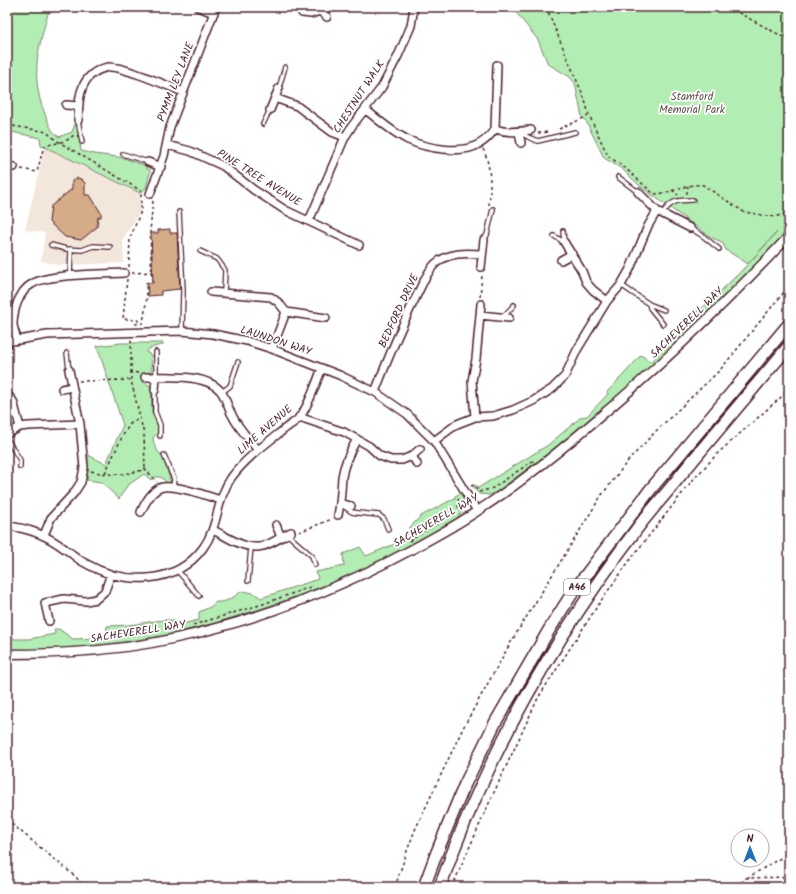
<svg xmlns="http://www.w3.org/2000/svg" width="796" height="894" font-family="Kalam,sans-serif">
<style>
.built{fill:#f3e6db}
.green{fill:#b2edb3;stroke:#7e866f}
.building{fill:#d6ab87;stroke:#4a1f2b}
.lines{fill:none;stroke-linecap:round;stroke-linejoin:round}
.service-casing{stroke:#4a1f2b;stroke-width:6}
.minor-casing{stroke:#4a1f2b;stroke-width:10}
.tertiary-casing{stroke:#4a1f2b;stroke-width:11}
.trunk-casing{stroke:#4a1f2b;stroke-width:14}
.path{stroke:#4a1f2b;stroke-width:1.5;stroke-dasharray:3 3;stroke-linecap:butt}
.service{stroke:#fff;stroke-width:3.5}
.minor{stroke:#fff;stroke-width:7}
.tertiary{stroke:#fff;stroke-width:8}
.trunk{stroke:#fff;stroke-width:11}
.labels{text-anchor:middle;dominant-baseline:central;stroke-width:3.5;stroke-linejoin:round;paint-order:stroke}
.shield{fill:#fff;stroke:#80626b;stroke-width:1}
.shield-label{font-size:10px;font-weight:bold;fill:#4a1f2b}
.street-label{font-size:11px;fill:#4a1f2b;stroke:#fff}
.park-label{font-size:11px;fill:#64524d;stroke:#fff}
</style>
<rect width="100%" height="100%" fill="#fff"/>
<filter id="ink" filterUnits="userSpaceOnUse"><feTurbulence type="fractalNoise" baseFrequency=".025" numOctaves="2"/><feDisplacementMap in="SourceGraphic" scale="8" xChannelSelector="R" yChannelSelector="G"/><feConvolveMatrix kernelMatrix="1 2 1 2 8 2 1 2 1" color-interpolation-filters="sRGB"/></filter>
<g filter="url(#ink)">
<!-- built -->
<path class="built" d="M45 147 140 193V211L123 239 124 263 59 265 41 261 45 233 25 230Z"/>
<!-- green -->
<path class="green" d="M7 7H50C39 45 29 75 45 114 49 124 50 130 59 137L72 132 75 124H77L81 151 95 154 124 158 146 166V168L150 170V173L146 188 140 193 41 145 40 138 7 131Z
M512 7H789V230L699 321 654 364 608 405 546 455 496 492 490 495 479 494 473 487 476 485 478 488 548 445 581 417 587 416 608 394 607 392 626 372 641 355 651 362 661 352 659 351 663 346 666 347 694 316 693 315 697 311H699C727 286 753 260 777 232L748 264 726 250 722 242 712 238 641 187 622 169 604 158 586 121 582 117 575 83 570 77 548 64 538 40Z
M121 343H163V345C157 346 150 347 146 352L151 355 152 373 143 375V382L149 385 151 388 152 412 158 427V432L153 438C153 444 158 453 163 457L171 483H167L161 477H154L151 480 144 474 127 486 119 499 101 482 87 480 88 455 106 464 123 425 97 346Z
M461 493C464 500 465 509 459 516 451 524 433 531 423 538 370 569 312 592 254 611 225 620 196 629 166 635 114 645 61 650 7 650V637H13V639H29L55 634 54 629H59L73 639 97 638 106 636 107 626 128 625 163 620H174V626L199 620V612L210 607 216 602C227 603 233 597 242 591L254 593 261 598 318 579 316 572 344 566 343 554 360 547 366 556 404 540 410 527 421 516 455 498V496Z"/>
<!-- building -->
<path class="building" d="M77 178 81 179 85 183V195H90L101 213V217H98L97 227 81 240 65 237 49 222 51 206 72 189V181Z
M170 229V233H177L180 289 161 291V295L148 296 147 283H153L151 233H158V230Z"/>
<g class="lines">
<!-- service casing -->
<g class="service-casing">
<path id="service" d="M536 7H538
M279 88 285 67
M78 120 82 142
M263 124 270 110
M521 133 530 138 538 141 575 132
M123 154 148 162
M618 177 638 192
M179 212 183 290 182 331
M662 214C672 200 677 200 693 200
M690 228 703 236 719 249
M554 236 564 242 563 231
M484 240 487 235 493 209
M51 245 66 249 82 250 93 246 110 247
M200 251 217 259 225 270 224 293
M70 276 71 249
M621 285 649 304
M503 317 514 305
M663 324 650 308 649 304 664 310
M67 353 69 370
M156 377V352
M155 390V412L160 425V436
M222 392 230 386 238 362
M7 439 20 460V467
M164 455 174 479 173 488
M345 507 352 512 358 513 379 515 384 519 388 529
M287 534 312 556 315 565
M177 570 199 596
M248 581 251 547"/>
</g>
<!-- minor casing -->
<g class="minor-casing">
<path id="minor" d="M198 7 214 13
M320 11 327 17
M302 13 311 14 320 11 321 7
M275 98 297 106 332 132 345 137
M66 105 79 106
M365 109C378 120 392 132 408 140 426 148 461 155 479 144 486 141 490 135 495 129L497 65
M270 110 279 88
M78 120C79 110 78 98 82 89 86 77 96 69 109 67 121 66 169 86 183 92
M495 129C507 133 518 132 531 130
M519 132 521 143
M167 145 190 151 223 166 254 190 285 210 359 245
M148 162 161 167
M7 166 14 167
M638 192 657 211 690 228
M150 194 164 156 170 127 216 7
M309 221 345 137 352 126 382 87 398 56 411 26 414 7
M564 242 582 271 586 282 593 290 607 301
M561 260 572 254
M481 267 484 240
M211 292 271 297 279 303 286 312 272 349
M286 312 326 318
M480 315 509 318
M17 340C16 335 14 330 13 325 13 311 19 291 32 284 48 274 102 274 124 273
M7 342 47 335 182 331 213 334 247 341 272 349 339 375 375 392 407 414 434 441 477 511
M69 370 80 424
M145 377C166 377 209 373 222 393 226 399 228 408 232 415 238 428 249 439 258 450
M62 389 72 387
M155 390 156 377
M375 392C387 361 400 329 415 299 421 287 426 273 435 264 448 252 466 253 482 254
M7 394 13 401 20 427
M299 417 344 432 369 446 380 456 391 460H402L412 456 420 449
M475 417 472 381 476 359 481 304
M7 434 20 427 28 426 80 424 84 468 81 482 74 493 51 518 44 535
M434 441 457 424 475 417 493 416 513 410 533 401 552 389 565 376 577 350 607 301 621 285 630 269 648 226 657 211
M412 456 417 464
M341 504 351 506
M141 512C145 503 152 489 163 487 179 485 206 496 221 500
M338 515C341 502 341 490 342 477 344 463 350 451 357 439
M276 525 281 537
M7 526C29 528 47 535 65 549 72 553 78 560 85 563 123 585 175 586 203 548 219 526 216 500 231 478 245 459 264 445 282 431 288 426 294 423 299 418 308 408 317 381 322 368
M213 530C228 537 246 551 263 546 272 544 282 536 291 532
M49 621 45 603 64 599 86 601 96 599 105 591 111 574"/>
</g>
<!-- tertiary casing -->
<g class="tertiary-casing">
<path id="tertiary" d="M7 654C62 654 117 651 172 639 264 619 354 583 436 536 494 504 546 463 596 420 664 363 728 301 789 236"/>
</g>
<!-- trunk casing -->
<g class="trunk-casing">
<path id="trunk" d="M424 887 437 852 465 784 495 723 549 630 573 592 650 490 789 324
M440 887C485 758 556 635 639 526 652 509 667 493 680 476 716 432 753 389 789 346"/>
</g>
<!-- path -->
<path class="path" d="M546 7 585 100 589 115 608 156 625 168 654 194C671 194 686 183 703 185L744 212 775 217 784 214 789 209
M728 7 789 40
M7 125 42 131 46 132 59 142 143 192
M559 129 588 116
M7 131 10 126
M538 133 548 132
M483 149C491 165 491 187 489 205
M21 169 37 172 44 146C54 143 69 143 75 133
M672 190 678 195
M686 193H687L688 186
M785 229 789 224
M129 267 130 238 141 211V192
M132 273 152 272
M127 279 123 319 138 320V323
M480 297 482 275
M135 324 143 323 147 297 146 283 152 281 150 232 153 200
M130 341H131V372
M138 373 131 372V380L140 418
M79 381 131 380
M91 471C110 476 127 475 145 469L157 482
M105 473 122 437 130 424 140 418 144 434 145 469
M471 486 474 485 479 492 493 488 534 460
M299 532 332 519
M409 541 456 512 459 504 458 496
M193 625 263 604 313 586
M7 820 76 877 84 887
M747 878 789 853
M395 887 407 851 415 830 463 728 511 642 601 496 627 462 656 431 720 370 789 286
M452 887 490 801 538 698 600 602 630 560 691 482 718 453 789 390
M737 887 746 878 789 877"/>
<!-- service -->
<use href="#service" class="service"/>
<!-- minor -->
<use href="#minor" class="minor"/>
<!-- tertiary -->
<use href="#tertiary" class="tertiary"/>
<!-- trunk -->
<use href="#trunk" class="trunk"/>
</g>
</g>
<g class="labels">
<!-- shield labels -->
<rect class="shield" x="564" y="579" width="26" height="16" rx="3"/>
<g class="shield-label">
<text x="577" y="587">A46</text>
</g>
<!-- street labels -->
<g class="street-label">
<text transform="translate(176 82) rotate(-69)">PYMM LEY LANE</text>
<text transform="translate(359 97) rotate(-57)">CHESTNUT WALK</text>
<text transform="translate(259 178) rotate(32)">PINE TREE AVENUE</text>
<text transform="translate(399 311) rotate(-65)">BEDFORD DRIVE</text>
<text transform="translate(687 323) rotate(-44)">SACHEVERELL WAY</text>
<text transform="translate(276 341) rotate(18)">LAUNDON WAY</text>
<text transform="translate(265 430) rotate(-41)">LIME AVENUE</text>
<text transform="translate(436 521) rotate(-30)">SACHEVERELL WAY</text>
<text transform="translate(138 632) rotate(-9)">SACHEVERELL WAY</text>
</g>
<!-- park labels -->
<g class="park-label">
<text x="692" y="97">Stamford<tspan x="692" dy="13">Memorial Park</tspan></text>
</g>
</g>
<!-- margin -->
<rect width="796" height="894" fill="none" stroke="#fff" stroke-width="24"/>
<rect x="12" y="12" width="772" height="870" fill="none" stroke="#4a1f2b" stroke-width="1.5" filter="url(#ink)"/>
<!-- north arrow -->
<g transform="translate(750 848)"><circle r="19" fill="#ffffff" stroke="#b7a5aa"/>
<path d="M0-3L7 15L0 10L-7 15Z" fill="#1f6fb2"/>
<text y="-6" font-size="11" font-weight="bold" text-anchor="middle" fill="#4a1f2b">N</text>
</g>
</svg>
